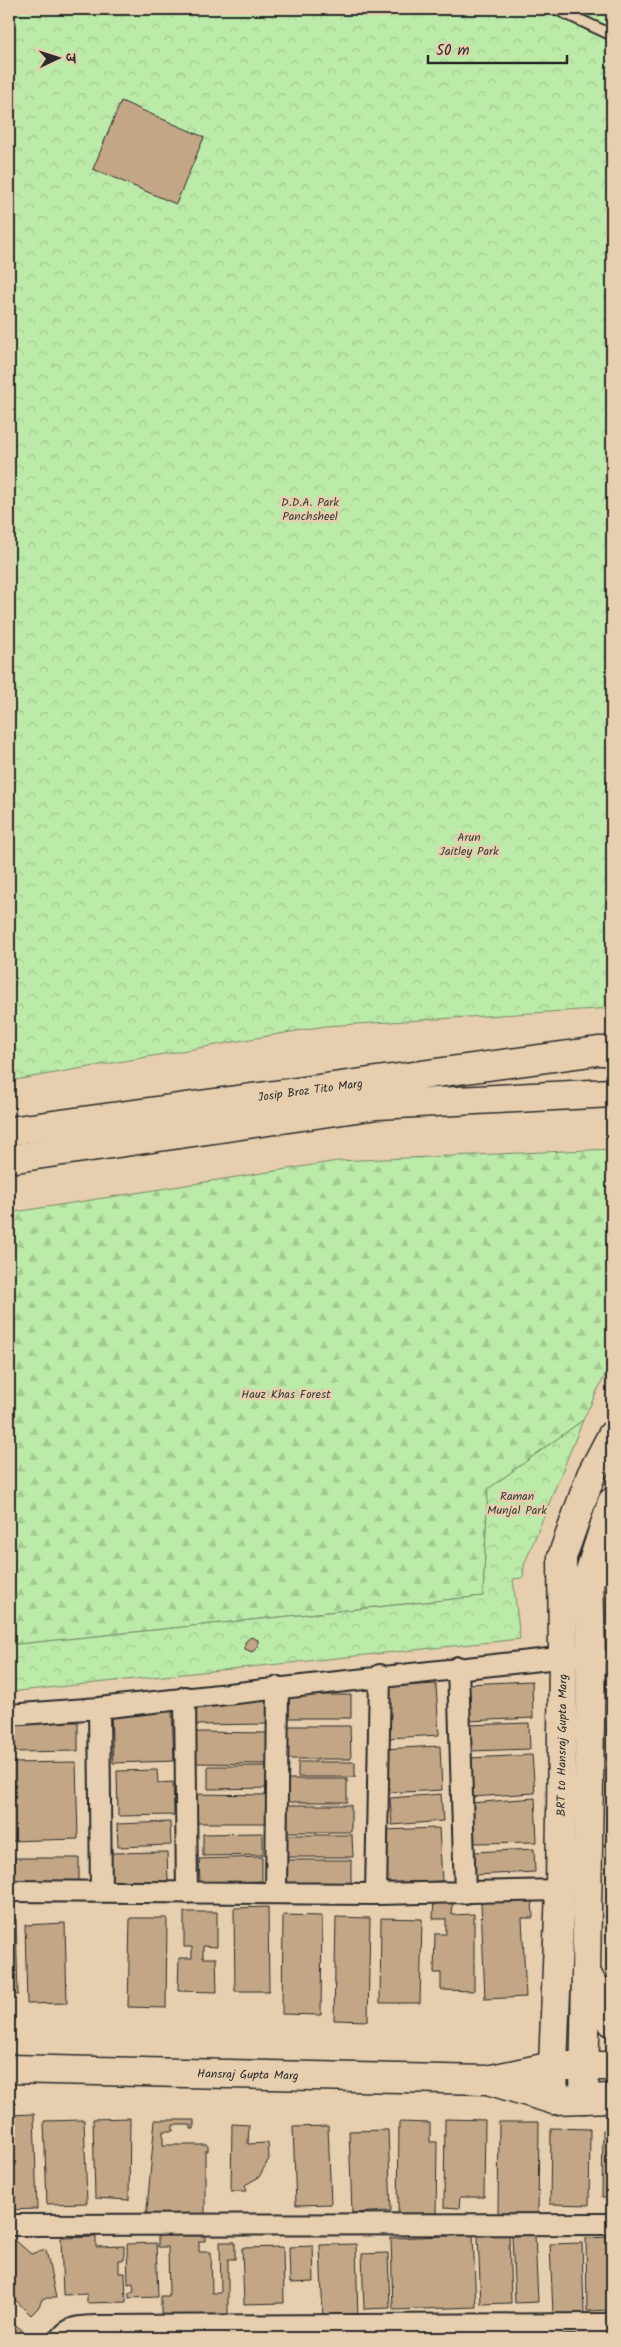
<svg xmlns="http://www.w3.org/2000/svg" width="621" height="2347" font-family="Kalam,'Playpen Sans Deva',sans-serif">
<style>
.forest{fill:url(#forest-firs);stroke:#748a6a}
.park{fill:url(#park-crowns);stroke:#748a6a}
.building{fill:#c3a686;stroke:#2b2b2b}
.lines{fill:none;stroke-linecap:round;stroke-linejoin:round}
.lane-casing{stroke:#2b2b2b;stroke-width:14}
.street-casing{stroke:#2b2b2b;stroke-width:24}
.secondary-casing{stroke:#2b2b2b;stroke-width:31}
.lane{stroke:#e6ceae;stroke-width:10}
.street{stroke:#e6ceae;stroke-width:20}
.secondary{stroke:#e6ceae;stroke-width:28}
.labels{text-anchor:middle;dominant-baseline:central;stroke-width:5;stroke-linejoin:round;paint-order:stroke}
.park-label{font-size:12px;fill:#3a3e38;stroke:#e6ceae}
.street-label{font-size:12px;fill:#2b2b2b;stroke:#e6ceae}
</style>
<defs>
<pattern id="forest-firs" width="22" height="20" patternUnits="userSpaceOnUse" patternTransform="scale(1.25)"><rect width="22" height="20" fill="#bceaa8"/><path d="M5 1l3.5 6h-7zM16 11l3.5 6h-7z" fill="#a2c991"/></pattern>
<pattern id="park-crowns" width="20" height="18" patternUnits="userSpaceOnUse" patternTransform="scale(1.25)"><rect width="20" height="18" fill="#bceaa8"/><path d="M2 6a3 3 0 1 1 6 0M12 15a3 3 0 1 1 6 0" fill="none" stroke="#a2c991"/></pattern>
</defs>
<rect width="100%" height="100%" fill="#e6ceae"/>
<filter id="ink" filterUnits="userSpaceOnUse"><feTurbulence type="fractalNoise" baseFrequency=".02" numOctaves="2"/><feDisplacementMap in="SourceGraphic" scale="10" xChannelSelector="R" yChannelSelector="G"/><feConvolveMatrix kernelMatrix="1 2 1 2 8 2 1 2 1" color-interpolation-filters="sRGB"/></filter>
<g filter="url(#ink)">
<!-- forest -->
<path class="forest" d="M612 1149V1361L583 1420 488 1489 483 1596 9 1645V1213L338 1161Z"/>
<!-- park -->
<path class="park" d="M9 9H612V1008L325 1026 9 1081Z
M583 1420 524 1565 523 1578 513 1579 520 1639 9 1692V1645L483 1596 488 1489Z"/>
<!-- building -->
<path class="building" d="M121 101 204 137 176 204 93 169Z
M251 1637 258 1640V1647L252 1652 245 1649V1642Z
M532 1681 533 1718 468 1721 466 1684Z
M436 1684 439 1735 389 1738 386 1687Z
M289 1695H351V1718H289Z
M269 1699V1724L192 1725V1701Z
M172 1710 174 1761 113 1763 111 1712Z
M12 1722H78V1751L13 1752Z
M529 1723 530 1749 469 1751 468 1725Z
M280 1726H350L351 1759H280Z
M194 1732 268 1733 267 1764 194 1763Z
M440 1746 442 1790 384 1793 382 1749Z
M532 1755 535 1793 471 1797 469 1758Z
M76 1762 78 1839 9 1841V1763Z
M298 1762H355V1777H298Z
M208 1766H269V1788L208 1789Z
M157 1770 158 1783 173 1782 174 1815 118 1816 117 1771Z
M283 1779H347V1802H283Z
M191 1794 267 1795V1823H191Z
M441 1794 443 1821 392 1825 390 1798Z
M535 1798 537 1842 472 1843 470 1803Z
M278 1805H351V1832H278Z
M170 1822 171 1845 118 1847 117 1824Z
M439 1828 442 1881 385 1883 382 1830Z
M263 1833V1855L203 1856V1834Z
M280 1835H352L353 1857H280Z
M534 1849 535 1872 475 1875 474 1852Z
M167 1852 168 1881 112 1883 111 1853Z
M262 1857V1881L200 1883 199 1859Z
M10 1858H79V1882H10Z
M283 1860H351V1886H283Z
M434 1898 453 1899 452 1915 474 1914V1991L441 1990V1973H434L435 1934H446V1919H433Z
M532 1900 533 1918H522L526 1997 485 1999 481 1903Z
M268 1907 269 1991H235L234 1908Z
M184 1912H217V1947L203 1946V1958H216L217 1992 178 1991 179 1958H192V1947H184Z
M283 1915 322 1916 321 2015 282 2014Z
M336 1917 370 1918 368 2021 334 2020Z
M130 1918H167L166 2008 128 2007Z
M381 1918 422 1919 420 2003H380Z
M9 1919H16L18 1995H9Z
M65 1923 67 2003 27 2004 25 1925Z
M34 2114 37 2209 9 2210V2115Z
M130 2118 129 2200 95 2198 93 2119Z
M445 2119 485 2120 484 2197H460L459 2208 444 2207Z
M84 2120 87 2203 47 2204 44 2121Z
M155 2120H194V2129H191V2125H173V2131H163V2145H208V2151H205V2220H146Z
M399 2122 430 2123V2142H437L436 2218H398Z
M499 2122H539L538 2215 498 2214Z
M232 2124 249 2125 248 2144 268 2143 269 2159 259 2177 245 2185 247 2191H231Z
M328 2126 331 2204 296 2205 293 2127Z
M551 2128 590 2129 589 2205 550 2204Z
M388 2130 391 2211 352 2213 349 2131Z
M603 2130H612V2197H602Z
M205 2229V2241H199V2252H211L212 2293H221L220 2242H235V2259H228V2317H161V2296H169L168 2247H158V2230Z
M473 2235 476 2307 393 2310 391 2238Z
M509 2235 511 2303 481 2304 478 2236Z
M535 2235 538 2302 515 2303 512 2236Z
M96 2237V2247L124 2246V2260H119V2273H125L126 2302 87 2303V2294L63 2295 61 2238Z
M612 2237V2310L587 2311 586 2238Z
M9 2241H16L31 2254 46 2250 56 2298H43L38 2308 31 2315 9 2294Z
M156 2243 158 2297 129 2298V2293L134 2292 133 2283 128 2284 127 2244Z
M582 2243 584 2313 553 2314 550 2244Z
M356 2244 358 2320 323 2321 320 2245Z
M313 2246 314 2282 290 2283 289 2247Z
M283 2247 284 2303 244 2304 242 2248Z
M388 2253 390 2308 364 2309 362 2254Z
M9 2319 26 2334 25 2338H9Z
M123 2332 144 2337 143 2338H121Z"/>
<g class="lines">
<!-- lane casing -->
<g class="lane-casing">
<path id="lane" d="M556 9 612 35
M591 1656 612 1655"/>
</g>
<!-- street casing -->
<g class="street-casing">
<path id="street" d="M589 1574 612 1573
M458 1667 465 1893
M185 1697 187 1893
M99 1708 101 1892
M9 1715 99 1708 576 1656
M9 1891 376 1894 560 1890
M276 1893 278 1687
M376 1894 380 1675
M9 2225 612 2224
M61 2338C69 2326 81 2327 94 2326L612 2324"/>
</g>
<!-- secondary casing -->
<g class="secondary-casing">
<g id="secondary">
<path id="s1" d="M9 1131 598 1051H612"/>
<path d="M9 1159 377 1105 612 1093"/>
<path d="M588 1976 612 2022"/>
<path id="s2" d="M9 2069 487 2080 553 2066H612"/>
<path d="M491 2081 554 2100 612 2098"/>
<path d="M584 2099 591 1656 589 1574 612 1502"/>
<path id="s3" d="M554 2100 553 2066 560 1890 563 1656 562 1557 591 1475 612 1435"/>
</g>
</g>
<!-- lane -->
<use href="#lane" class="lane"/>
<!-- street -->
<use href="#street" class="street"/>
<!-- secondary -->
<use href="#secondary" class="secondary"/>
</g>
</g>
<g class="labels">
<!-- park labels -->
<g class="park-label">
<text x="310" y="502">D.D.A. Park<tspan x="310" dy="14">Panchsheel</tspan></text>
<text x="469" y="837">Arun<tspan x="469" dy="14">Jaitley Park</tspan></text>
<text x="286" y="1394">Hauz Khas Forest</text>
<text x="517" y="1496">Raman<tspan x="517" dy="14">Munjal Park</tspan></text>
</g>
<!-- street labels -->
<g class="street-label">
<text stroke="none"><textPath href="#s1" startOffset="304">Josip Broz Tito Marg</textPath></text>
<text stroke="none"><textPath href="#s3" startOffset="355">BRT to Hansraj Gupta Marg</textPath></text>
<text stroke="none"><textPath href="#s2" startOffset="239">Hansraj Gupta Marg</textPath></text>
</g>
</g>
<!-- margin -->
<rect width="621" height="2347" fill="none" stroke="#e6ceae" stroke-width="30"/>
<rect x="15" y="15" width="591" height="2317" fill="none" stroke="#2b2b2b" stroke-width="2" filter="url(#ink)"/>
<!-- north arrow -->
<g transform="translate(58 58) rotate(86)" stroke="#e6ceae" stroke-width="4" paint-order="stroke">
<path d="M0-4L9 19L0 12L-9 19Z" fill="#2b2b2b"/>
<text y="-8" font-size="14" font-weight="bold" text-anchor="middle" fill="#2b2b2b">उ</text>
</g>
<!-- scale -->
<path d="M428 55v8h139v-8" fill="none" stroke="#2b2b2b" stroke-width="2.5"/>
<text x="436" y="55" font-size="15" fill="#2b2b2b" stroke="#e6ceae" stroke-width="4" paint-order="stroke">50 m</text>
</svg>
